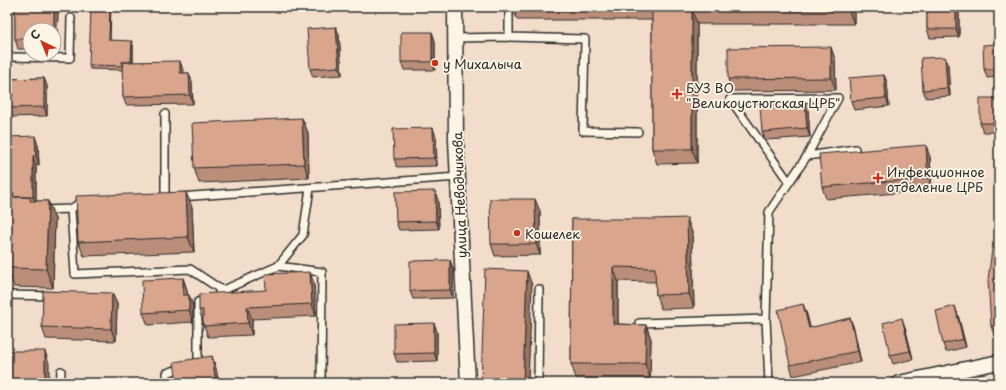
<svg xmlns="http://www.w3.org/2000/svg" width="1006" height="390" font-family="'Playpen Sans',sans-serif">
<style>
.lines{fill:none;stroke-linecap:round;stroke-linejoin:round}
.lane-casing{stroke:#2b2b2b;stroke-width:10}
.street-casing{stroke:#2b2b2b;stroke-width:17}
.lane{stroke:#fcf5e5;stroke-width:7}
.street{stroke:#fcf5e5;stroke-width:14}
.wall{fill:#bb8e79;stroke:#2b2b2b}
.shaded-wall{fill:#987463;stroke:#2b2b2b}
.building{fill:#d9a58d;stroke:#2b2b2b}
.poi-dot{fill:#c8321e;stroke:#fcf5e5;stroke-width:1.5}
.labels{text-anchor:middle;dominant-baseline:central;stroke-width:3.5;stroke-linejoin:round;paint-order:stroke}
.poi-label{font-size:13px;fill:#2b2b2b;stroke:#fcf5e5;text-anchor:start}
.street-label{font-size:13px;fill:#2b2b2b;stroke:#fcf5e5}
</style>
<rect width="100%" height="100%" fill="#f2ddcb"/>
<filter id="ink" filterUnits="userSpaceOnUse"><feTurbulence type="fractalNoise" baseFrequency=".025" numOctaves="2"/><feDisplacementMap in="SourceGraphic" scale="8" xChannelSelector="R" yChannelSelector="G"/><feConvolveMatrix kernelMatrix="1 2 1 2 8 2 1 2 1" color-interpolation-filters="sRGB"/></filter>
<g filter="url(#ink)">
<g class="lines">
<!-- lane casing -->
<g class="lane-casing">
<path id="lane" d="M509 7V37L585 39 583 131 638 132
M455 38 509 37
M7 57 70 58 71 18
M789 182 730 99 838 98 807 156
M179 197 458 177
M165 198V114
M71 209 82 201H84
M43 210 71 209 75 274 190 269 223 291
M278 266 322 272 321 383
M219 292 278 266 303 235 310 188
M7 295 53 296
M639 323 766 319
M194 364 198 362V302L208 298
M60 383 61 371
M167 383V373L184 367
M538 383 539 289
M769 383 766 319 769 212 807 156 855 149"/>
</g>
<!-- street casing -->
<g class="street-casing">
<path id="street" d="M455 7 456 140 468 383
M899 383 999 362"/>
</g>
<!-- lane -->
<use href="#lane" class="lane"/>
<!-- street -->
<use href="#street" class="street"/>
</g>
<!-- wall -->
<path class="wall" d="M15 7H58L57 50H54V30H30V49H18L15 39Z
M513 7H854V24H697V163L657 164 652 149V20H517Z
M927 7H956L959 14V37L930 38 927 29Z
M977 7H999V10H978Z
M336 27 339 35 342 75 313 77 310 69Z
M432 32 435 41V70H404L401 62Z
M110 40 133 45V62L183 70V73H189L192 82 193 104 126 105 123 97V70L90 69 89 65Z
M999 44V77L987 78 984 69Z
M945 57 948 65 950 96 926 98 923 90Z
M835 59 836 90 732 91 728 79Z
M884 75 887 83 889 106 854 110 851 101Z
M44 78 47 86V116L7 117V79Z
M999 98V132H983L980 123Z
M808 110 810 137 766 140 765 139 762 131Z
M302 118 308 133 309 178 199 183 194 168Z
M7 137 38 145 39 165H36V201H48L55 219 53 288 14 287 8 268 9 202H7Z
M436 137 437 166 397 167 394 159Z
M930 157 932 190 826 199 822 187Z
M438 200 439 229 399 230 396 222Z
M192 207 194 252 84 256 78 242Z
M540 211V255L495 256 491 244Z
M572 219 692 232 694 308 661 309 656 295V282L618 281V324L646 325 651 339 650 378H576L571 364Z
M999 243V334L994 335 991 326Z
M450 260 453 269V298L413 299 410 291Z
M183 278 187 290V295H189L193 306V322L148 325 143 313Z
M314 284 316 316 252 319V335L208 337 199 310 266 290Z
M112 293 117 304 116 341 46 339 42 327Z
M803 304 807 315 810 328 850 318 854 329 861 362 793 376 790 365Z
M958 315 966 347 946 352 943 344Z
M434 323 437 332V361L397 362 394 354Z
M905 327 913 359 893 364 890 355Z"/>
<!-- shaded-wall -->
<path class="shaded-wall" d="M54 7H58L57 50 54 41Z
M110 7H111L110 44 109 40Z
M848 7H854V24L848 9Z
M956 7 959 14V37L956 29Z
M692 9 697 24V163L692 149Z
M336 27 339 35 342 75 339 67Z
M432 32 435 41V70L432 62Z
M132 41 133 45V70L131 66Z
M831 47 835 59 836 90 831 78Z
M945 57 948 65 950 96 947 88Z
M180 61 183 70 184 82 180 73Z
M189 73 192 82 193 104 190 95Z
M884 75 887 83 889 106 886 98Z
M44 78 47 86V116L44 107Z
M805 102 808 110 810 137 807 128Z
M302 118 308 133 309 178 304 164Z
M433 128 436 137 437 166 434 158Z
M35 136 38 145 39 165 36 156Z
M926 145 930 157 932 190 928 178Z
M33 156 36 165V205L33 197Z
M435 191 438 200 439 229 436 221Z
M186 192 192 207 194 252 188 237Z
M535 199 540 211V255L536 244Z
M48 201 55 219 53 288 46 269Z
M687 218 692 232 694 308 689 294Z
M450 260 453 269V298L450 290Z
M613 267 618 281V338L613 324Z
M527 271 532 285 528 383H523Z
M310 272 314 284 316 316 312 304Z
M183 278 187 290 188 307 183 295Z
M112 293 117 304 116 341 111 329Z
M189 295 193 306V322L189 310Z
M803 304 807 315 813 339 809 328Z
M955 306 958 315 966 347 963 339Z
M247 307 252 319V335L248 323Z
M850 318 854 329 861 362 858 351Z
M902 318 905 327 913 359 910 351Z
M434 323 437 332V361L434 353Z
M646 325 651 339 650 378 645 364Z
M45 351 49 363V383H45Z
M212 356 216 368 219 383H216Z"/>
<!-- building -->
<path class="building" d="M15 7H54V30H30V39H15Z
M91 7H110L109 40 132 41 131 62H122L123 66 89 65Z
M652 7H848V9H692V149H652Z
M927 7H956V29H927Z
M336 27 339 67 310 69 307 29Z
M401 32H432V62H401Z
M999 44V69H984L983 45Z
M831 47V78L728 79V48Z
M945 57 947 88 923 90 921 58Z
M180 61V73H189L190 95 123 97 122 62Z
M884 75 886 98 851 101 849 78Z
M44 78V107L7 108V79Z
M980 98H999V123H980Z
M805 102 807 128 763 132 762 131 760 106Z
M302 118 304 164 194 168 192 123Z
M433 128 434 158 394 159 393 129Z
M35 136 36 156H33V197H13L14 193 7 194V137Z
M926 145 928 178 822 187 819 154Z
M435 191 436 221 396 222 395 192Z
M186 192 188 237 78 242 76 196Z
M10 197H30V201H48L46 269 8 268Z
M490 199H535L536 244H491Z
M687 218 689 294 656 295 655 268 613 267V324L646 325 645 364H571L572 219H654Z
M993 242 999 243V326H991L988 280Z
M450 260V290L410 291V261Z
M485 269 527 271 523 383H481Z
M310 272 312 304 247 307 248 323 203 326V310H199V294L266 290 265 274Z
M183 278V295H189V310L143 313 142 280Z
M43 291 112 293 111 329 42 327Z
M803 304 809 328 850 318 858 351 790 365 778 310Z
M955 306 963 339 943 344 936 311Z
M902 318 910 351 890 355 883 323Z
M434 323V353L394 354V324Z
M9 351H45V383H9Z
M212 356 216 383H177L174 362Z"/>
</g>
<!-- markers -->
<g class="poi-dot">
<circle cx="435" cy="63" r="4"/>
<path d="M675 88h4v4h4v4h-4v4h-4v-4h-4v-4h4z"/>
<path d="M876 172h4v4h4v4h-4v4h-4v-4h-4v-4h4z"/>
<circle cx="517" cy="233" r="4"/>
</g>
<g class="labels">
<!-- poi labels -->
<g class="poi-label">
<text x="443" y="63">у Михалыча</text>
<text x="686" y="87">БУЗ ВО<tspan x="686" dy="15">"Великоустюгская ЦРБ"</tspan></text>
<text x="887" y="171">Инфекционное<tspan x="887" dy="15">отделение ЦРБ</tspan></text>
<text x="525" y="233">Кошелек</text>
</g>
<!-- street labels -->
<g class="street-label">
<text transform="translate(459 195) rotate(-92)">улица Неводчикова</text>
</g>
</g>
<!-- margin -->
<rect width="1006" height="390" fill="none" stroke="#fcf5e5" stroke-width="24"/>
<rect x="12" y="12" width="982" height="366" fill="none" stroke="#2b2b2b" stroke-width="1.5" filter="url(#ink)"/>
<!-- north arrow -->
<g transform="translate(42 42) rotate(317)"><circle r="19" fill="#fcf5e5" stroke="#a8a49b"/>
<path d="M0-3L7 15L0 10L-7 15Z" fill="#c8321e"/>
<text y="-6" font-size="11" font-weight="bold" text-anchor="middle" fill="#2b2b2b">С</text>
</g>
</svg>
